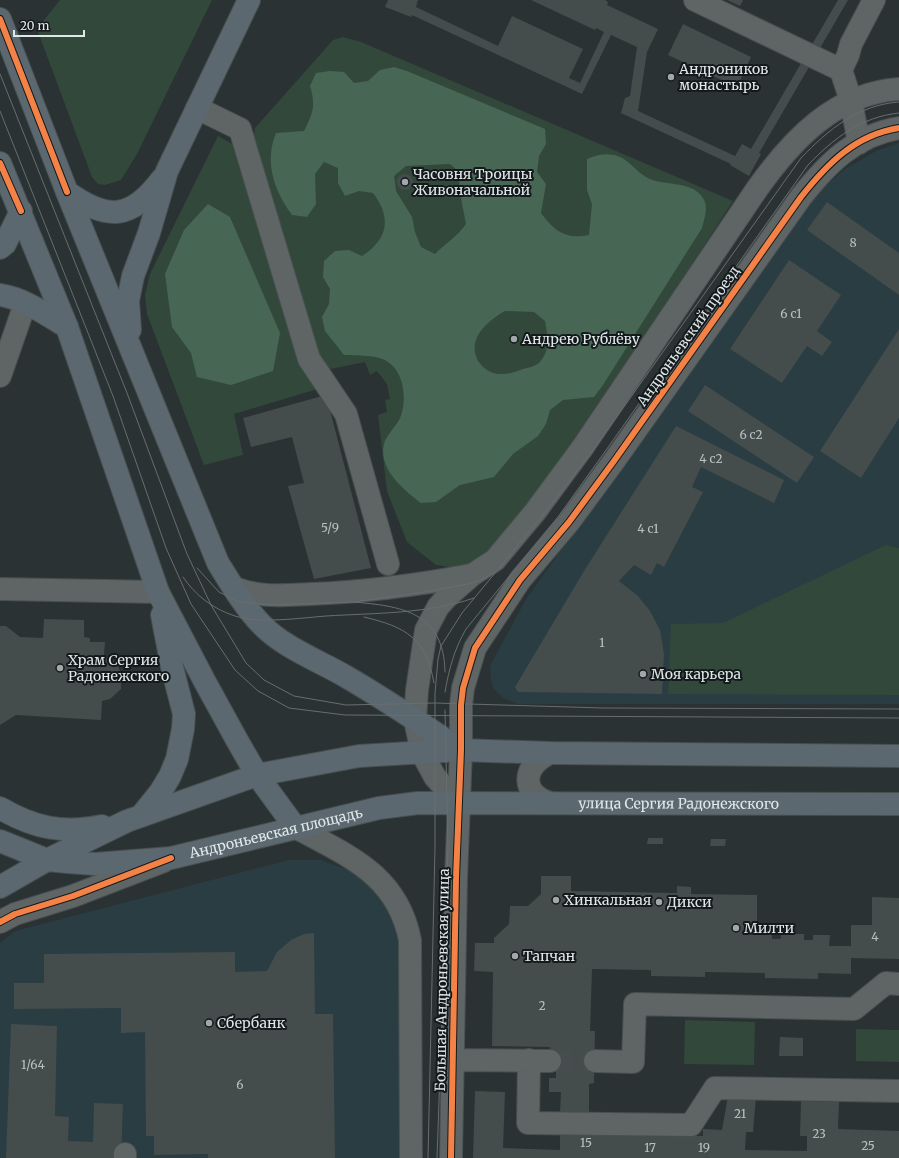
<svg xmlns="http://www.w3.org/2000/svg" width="899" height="1158" font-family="Merriweather,serif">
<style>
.built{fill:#293d43}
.green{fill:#32483b}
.forest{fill:#476654;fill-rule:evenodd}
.building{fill:#454c4c}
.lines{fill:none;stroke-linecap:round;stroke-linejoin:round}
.minor-tunnel{stroke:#454d4f;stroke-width:22;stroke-dasharray:22 11;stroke-linecap:butt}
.minor-casing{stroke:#484f50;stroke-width:24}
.major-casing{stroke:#484f50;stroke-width:24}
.minor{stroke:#5f6465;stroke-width:22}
.major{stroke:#5c6870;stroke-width:22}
.tram{stroke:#686e6f;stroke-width:1}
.cycleway-casing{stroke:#141a1c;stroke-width:8}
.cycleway{stroke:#f48246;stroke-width:6}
.poi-dot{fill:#a0a8aa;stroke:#141a1c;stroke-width:1.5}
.labels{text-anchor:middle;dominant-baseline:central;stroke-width:4;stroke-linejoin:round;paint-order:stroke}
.number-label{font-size:12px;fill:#b8c0c2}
.poi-label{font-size:14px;fill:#dfe7e9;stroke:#141a1c;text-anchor:start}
.street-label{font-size:14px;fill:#dfe7e9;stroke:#141a1c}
</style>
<rect width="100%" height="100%" fill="#2a3234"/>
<!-- built -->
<path class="built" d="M899 143V704H517L502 697 494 689 491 681 490 666 526 599 818 192 845 169 876 151Z
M289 860H321L351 871 379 890 404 939 401 1158H0V943L15 931Z"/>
<!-- green -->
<path class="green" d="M60 0H212L137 154 121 180 105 185 98 184 92 177 37 29Z
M343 37 361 42 733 201 591 421 490 552 475 562 456 568 436 565 407 542 387 491 378 415 387 412 385 400 390 399 387 384 377 371 370 375 365 362 325 370 314 355 253 143 255 128 333 40Z
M218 136 232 144 302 368 321 388 234 414 243 455 204 465 147 314 145 295 150 274Z
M886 545 899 548V695L668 694 671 624 723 623Z
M685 1020 755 1022 754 1065 684 1064Z
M856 1029 899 1030V1062L856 1061Z"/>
<!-- forest -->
<path class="forest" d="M394 67 407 71 545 129 546 144 539 156 537 172 546 184 541 213C554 231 566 240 589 235L592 204 587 190V159C597 155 604 153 614 155 629 158 636 173 650 179 668 186 692 181 703 198 709 207 704 220 702 228L603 385 594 397 563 400 550 410 546 424 538 436 513 454 494 477 460 485 436 502 421 503C404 490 378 469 384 444 386 435 396 427 400 418 407 402 405 373 388 362 377 354 357 356 344 355L325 331 322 317 329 304 330 289 323 277 324 261 335 251 349 250 362 256C388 239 392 218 373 193L359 191 345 196 338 183V168L324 162 315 174 316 204 307 217 292 215C274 191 264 162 276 133L304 131C313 113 316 106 310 86L316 73 330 71 344 72 354 83 368 81 380 70ZM450 164 460 173 459 188 466 224C457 237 446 243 435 254L421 247 415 232 412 217 396 191 394 176 406 166ZM505 311 534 312 545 321C548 335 550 351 540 362 536 366 528 368 523 369 516 372 509 374 502 374 487 375 472 360 475 344 478 329 493 318 505 311Z
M208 204 230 217 280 333 273 371 231 385 197 377 191 353 172 327 165 274 184 230Z"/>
<!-- building -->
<path class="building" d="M388 0H418L416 7 498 46 512 16 583 49 569 78 580 83 604 32 596 28 595 30 531 0H605L608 2 607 5 658 29 647 52 638 111 735 156 742 144 751 149 838 0H848L759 153 761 154 749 176 730 165 731 164 621 113 625 98 630 96 637 47 611 35 582 94 412 15 411 17 385 7Z
M727 0H743L740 6Z
M683 24 751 57 737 87 668 55Z
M397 182a8 8 0 1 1 16 0a8 8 0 1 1-16 0Z
M827 202 899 253V295L807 230Z
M789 260 841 295 817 331 832 342 822 356 807 346 782 383 730 349Z
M899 329V418L861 478 820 451Z
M705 385 814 457 797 483 688 411Z
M326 395 371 568 314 579 288 486 304 483 292 437 251 447 243 418Z
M676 426 784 480 774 503 701 467 692 487 703 492 664 567 657 563 651 575 634 565 619 581 638 596 650 611 660 630 664 654 662 694 518 692 515 687 584 571Z
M44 619 84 620V637L90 638V642H105L104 655 117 664 121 673V689L110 699 102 701 101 720 16 715 0 725V626H6L20 637 43 638Z
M648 838H663V844H647Z
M711 839H726L725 846H710Z
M541 876H571V891L677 893V886L691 887V894L757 895V933H772V939H781V934H804V940H813V935H830L829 946H851V925H872V897L899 898V959L851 958V974L818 973V979L765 978V973L705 972V977L651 976V970L592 969 590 1031H595L594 1083 589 1084V1114H560L561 1092H549V1078H556V1068H550V1047L492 1046 493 972 474 971 475 943H494V938L509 924 510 906H528L541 894Z
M314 933 315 1014H333L335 1158H208V1154L154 1155V1136H146L145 1032 121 1033V1008L14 1009V983H44V954L235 952V972L267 971 277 952 291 940 304 934Z
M11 1024 57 1026 55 1116 69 1117 68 1141 93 1142 94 1103 123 1104 121 1158H6Z
M780 1037 803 1038V1056H779Z
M475 1091 505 1092 503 1148 560 1150V1133L703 1136V1129L722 1130 728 1096 756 1097 753 1132H746L745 1150 807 1151V1136H800L801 1101 839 1102 838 1129 899 1131V1158H473Z"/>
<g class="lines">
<!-- minor-tunnel -->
<path class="minor-tunnel" d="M550 1061H595"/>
<!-- minor casing -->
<g class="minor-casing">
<path id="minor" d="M695 0 841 70
M197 108 240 129 309 359 346 414 388 564
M859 143 851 101 841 70 848 55 851 44 874 0
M0 376 25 304
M235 588C259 598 285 595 311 594 365 592 418 585 471 575
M0 589 158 592
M550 753C522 766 520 793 550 803
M458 803 435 777 422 753 415 720 417 690 426 630 438 607 447 597 472 575 495 560 535 512 583 447 757 189C791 141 835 93 899 89
M295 827C348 856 397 874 410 940L411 1158
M0 922 15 914 73 896 164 861
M452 1060 550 1061
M529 1060 528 1123 691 1125 715 1088 899 1091
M595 1061 633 1062 635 1004 854 1009 886 983 899 984
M125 1158V1154
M451 1158 456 878 461 750V705L463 688 475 648 520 580 569 522 614 461 801 197C827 164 855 135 899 128"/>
</g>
<!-- major casing -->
<g class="major-casing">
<g id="major">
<path d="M0 19 67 192 218 563C231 584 245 608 262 625 283 647 319 661 345 676 385 699 423 725 461 750"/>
<path d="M0 163 67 327 158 592 205 682 238 742 257 775 295 827"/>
<path d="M67 192C108 221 131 220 162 179"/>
<path d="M0 248 5 244 21 211"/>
<path d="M0 295C23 298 47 315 67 327"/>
<path d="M130 330 128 301 133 276 149 233 167 171 249 0"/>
<path d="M0 808C34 828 63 834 102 826"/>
<path d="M141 816 161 791 170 776 177 759 183 729 184 714 172 667 162 615"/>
<path id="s1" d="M0 841 47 860 68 862 95 864 171 858 379 808 418 803 899 804"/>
<path d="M0 887 47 860 127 821 257 775 359 756 461 750 550 753 899 756"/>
</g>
</g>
<!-- minor -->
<use href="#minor" class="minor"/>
<!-- major -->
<use href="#major" class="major"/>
<!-- tram -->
<path class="tram" d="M0 74 127 393 187 554 211 605 246 663 264 680 294 696 346 705 435 703 603 708 899 709
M0 111 113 396 166 548 191 604 235 670 258 691 289 708 345 715 899 718
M197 568 219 592 237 601 268 605 353 602 424 592 468 584 483 579 492 573
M183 577C195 595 213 609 235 616 260 624 300 618 326 616 375 613 428 614 474 598
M353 602C402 606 444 612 445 672
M364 617C406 627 426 638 434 683
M445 692C449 669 454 650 466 629L558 517 599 460 808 165C834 138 861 117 899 113
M428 1158 435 847V693L438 659 441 646 462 613 542 516 591 453 801 158C829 129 858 105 899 102
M437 1158 448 848 445 710"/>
<!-- cycleway casing -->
<g class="cycleway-casing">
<path id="cycleway" d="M0 19 67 192
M0 163 21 211
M0 922 15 914 73 896 171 858
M451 1158 456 878 461 750V705L463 688 475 648 520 580 569 522 614 461 801 197C827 164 855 135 899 128"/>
</g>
<!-- cycleway -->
<use href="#cycleway" class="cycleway"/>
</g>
<!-- markers -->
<g class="poi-dot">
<circle cx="671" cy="77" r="4"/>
<circle cx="405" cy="182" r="4"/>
<circle cx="514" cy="339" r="4"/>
<circle cx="60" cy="668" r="4"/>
<circle cx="643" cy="674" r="4"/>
<circle cx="556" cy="900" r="4"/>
<circle cx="659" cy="902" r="4"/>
<circle cx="736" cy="928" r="4"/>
<circle cx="515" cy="956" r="4"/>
<circle cx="209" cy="1023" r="4"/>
</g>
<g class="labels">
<!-- number labels -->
<g class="number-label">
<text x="853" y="242">8</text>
<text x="791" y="313">6 с1</text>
<text x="751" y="434">6 с2</text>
<text x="711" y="458">4 с2</text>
<text x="330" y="527">5/9</text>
<text x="648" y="528">4 с1</text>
<text x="602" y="642">1</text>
<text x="875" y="936">4</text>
<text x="542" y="1005">2</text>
<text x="33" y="1064">1/64</text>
<text x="240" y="1084">6</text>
<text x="740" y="1113">21</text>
<text x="819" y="1133">23</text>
<text x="586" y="1142">15</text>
<text x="868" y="1145">25</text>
<text x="650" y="1147">17</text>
<text x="704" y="1147">19</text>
</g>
<!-- poi labels -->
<g class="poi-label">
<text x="679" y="69">Андроников<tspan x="679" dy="16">монастырь</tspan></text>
<text x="413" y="174">Часовня Троицы<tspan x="413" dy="16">Живоначальной</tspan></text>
<text x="522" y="339">Андрею Рублёву</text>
<text x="68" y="660">Храм Сергия<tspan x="68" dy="16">Радонежского</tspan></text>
<text x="651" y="674">Моя карьера</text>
<text x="564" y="900">Хинкальная</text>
<text x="667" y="902">Дикси</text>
<text x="744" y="928">Милти</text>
<text x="523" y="956">Тапчан</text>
<text x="217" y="1023">Сбербанк</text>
</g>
<!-- street labels -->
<g class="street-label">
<text transform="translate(688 336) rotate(-55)">Андроньевский проезд</text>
<text stroke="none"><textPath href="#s1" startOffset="689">улица Сергия Радонежского</textPath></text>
<text stroke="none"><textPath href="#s1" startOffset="283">Андроньевская площадь</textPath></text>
<text transform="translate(442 980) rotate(-89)">Большая Андроньевская улица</text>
</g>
</g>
<!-- scale -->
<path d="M14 30v6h70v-6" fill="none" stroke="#dfe7e9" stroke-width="2"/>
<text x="20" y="30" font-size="12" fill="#dfe7e9" stroke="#141a1c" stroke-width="3" paint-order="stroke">20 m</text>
</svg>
